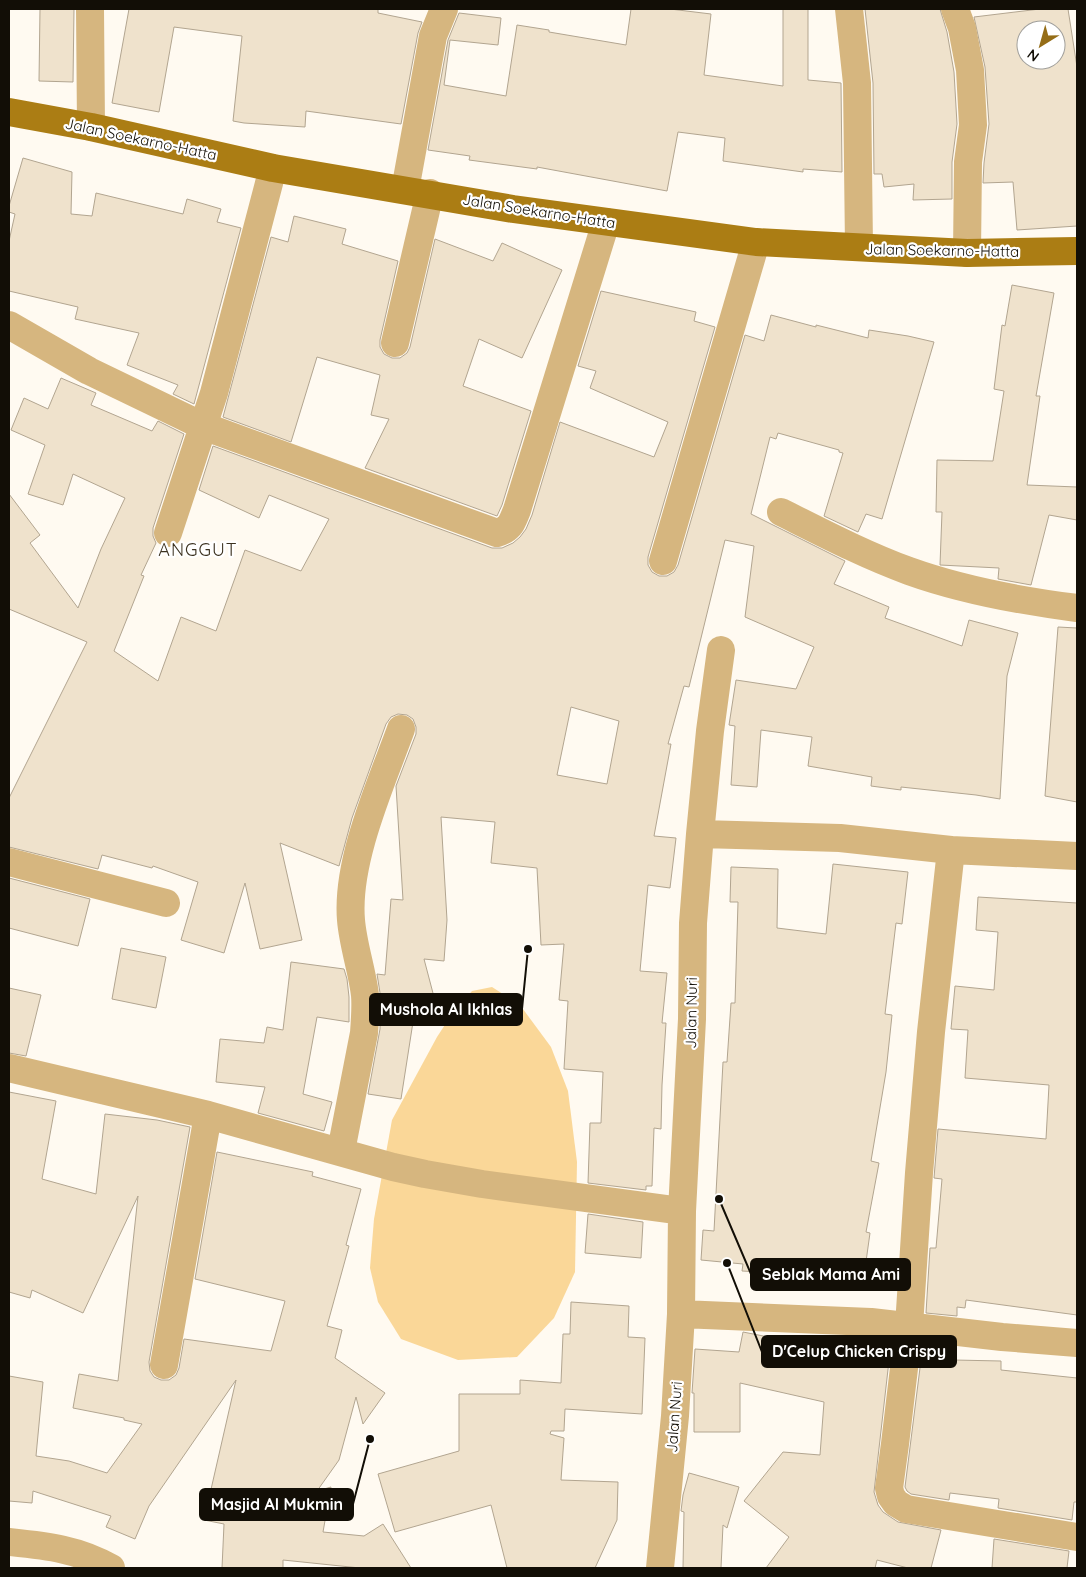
<svg xmlns="http://www.w3.org/2000/svg" width="1086" height="1577" font-family="Quicksand,sans-serif">
<style>
.green{fill:#fad798}
.building{fill:#efe2cc;stroke:#b2a590;fill-rule:evenodd}
.lines{fill:none;stroke-linecap:round;stroke-linejoin:round}
.minor{stroke:#d6b67f;stroke-width:28}
.major{stroke:#ab7d14;stroke-width:28}
.labels{text-anchor:middle;dominant-baseline:central;stroke-width:4.5;stroke-linejoin:round;paint-order:stroke}
.street-label{font-size:15px;fill:#120e06;stroke:#fff}
.quarter-label{font-size:18px;letter-spacing:1px;fill:#3b311f;stroke:#fff}
.leader{fill:none;stroke:#120e06;stroke-width:2}
.callout-dot{fill:#120e06;stroke:#fff;stroke-width:2}
.callout{fill:#120e06;stroke:#120e06;stroke-width:2}
.callout-label{font-size:16px;text-anchor:middle;font-weight:bold;fill:#fff}
</style>
<rect width="100%" height="100%" fill="#fffaf1"/>
<!-- green -->
<path class="green" d="M492 987 520 1005 551 1047 568 1091 577 1162 575 1272 554 1318 517 1357 458 1360 401 1339 378 1302 370 1268 374 1219 392 1120 437 1037 454 1011 472 991Z"/>
<!-- building -->
<path class="building" d="M40 9H74L73 82 39 81Z
M129 9H378V13L422 22 418 33 401 124 306 111 305 127 244 123 233 121 242 36 174 27 159 112 112 103Z
M631 9H670L711 14 704 75 783 86V9H808V80L841 83 842 172 803 169V172L723 161 725 138 678 132 667 191 537 167V169L469 160 470 156 428 150 448 40 459 13 501 18 498 45 450 40 444 85 506 96 517 25 549 30V32L626 45Z
M865 9H940L947 32 954 72 957 124 952 162V199L913 200 914 184 884 187 882 174H874L873 83Z
M1040 9H1068L1077 67V226L1017 230 1013 182 983 183 984 163 989 124 985 67 974 17ZM1026 30H1056V60H1026Z
M23 158 72 172 71 214 92 216 96 193 183 214 187 199 221 209 217 222 241 228 194 404 173 394 178 385 127 365 139 333 75 319 78 307 9 291V241L15 214 9 212V206Z
M294 216 346 229 342 244 398 261 380 340V347L384 354 392 358H400L407 353 410 347 435 239 493 261 502 243 562 270 522 358 479 339 463 386 531 411 502 505 497 516 365 468 389 419 371 415 380 375 317 357 291 442 223 417 271 237 288 242Z
M1012 285 1054 293 1036 396H1040L1027 485 1077 487V520L1049 515 1031 585 998 579 999 568 940 565 942 512H936L937 460 993 461 1004 391 994 389 1002 325 1005 326Z
M601 291 696 312 694 321 715 327 648 557V565L652 572 659 576H667L674 572 678 565 745 335 764 341 771 315 816 327V325L868 338 869 330 908 336 934 342 882 519 866 514 858 532 824 516 843 453 839 452V450L778 433 776 439 770 437 751 514 845 561 834 584 889 607 885 618 962 646 969 620 1018 633 1007 676 1000 799 976 795 901 787V790L871 786 872 777 808 766 812 737 761 730 757 787 731 785 735 726 729 725 736 680 796 689 814 647 745 617 754 546 725 540 689 687 684 686 668 744H671L654 836 676 838 670 888 648 885 640 971 667 973 662 1023H666L662 1085 661 1129 654 1128 652 1186H646V1190L588 1183 590 1123H601L603 1072 564 1069 568 1001 559 1000 564 944 541 945 537 868 491 863 495 822 441 817 447 920 444 961 424 959 439 1016 413 1022 401 1099 368 1094 380 1029 381 999 377 974 385 975 391 899 403 900 396 786 416 734V727L413 719 407 715 398 714 391 717 386 724 352 818 339 866 280 843 302 940 260 949 245 883 224 953 181 940 198 882 153 866 152 868 102 855 98 869 9 847V798L87 642 9 609V494L40 535 30 543 78 608 101 549 125 498 73 474 63 505 28 494 45 445 11 430 24 398 48 409 61 378 96 393 91 405 152 431 158 421 184 434 153 528V536L156 543 141 575 144 576 114 651 158 681 181 617 216 631 245 550 301 571 329 519 269 495 259 518 199 490 213 446 492 548H502L513 543 520 537 526 529 532 515 560 422 654 457 668 422 590 388 596 371 578 366ZM571 707 619 721 607 784 557 775Z
M1058 627 1077 628V802L1045 796Z
M833 864 908 872 902 924 896 923 885 1014 892 1015 886 1072 871 1161 879 1163 866 1232 870 1233 864 1276 777 1264V1273L742 1271 743 1264 701 1260 703 1230 714 1231 723 1062H727L731 1003H735L738 902H730L731 867 778 869 777 928 826 934Z
M9 878 90 899 78 946 9 928Z
M978 897 1077 903V1315L966 1300 965 1308 957 1307V1316L926 1313 930 1248H936L942 1179 934 1178 938 1129 1046 1139 1049 1085 965 1078 968 1030 951 1029 955 986 994 990 998 932 976 930Z
M121 948 166 957 156 1008 112 999Z
M291 962 344 969 347 979 349 997V1022L317 1017 303 1094 332 1102 324 1131 258 1113 265 1087 216 1082 220 1039 264 1043 267 1027 283 1030Z
M9 988 41 995 26 1056 9 1053Z
M9 1092 56 1101 42 1179 96 1194 105 1114 157 1120 190 1127 149 1362 150 1371 154 1377 161 1380H169L176 1375 179 1368 184 1339 271 1351 285 1301 195 1279 217 1152 313 1172 312 1176 361 1189 346 1245 349 1246 327 1326 342 1330 335 1358 385 1393 363 1424 356 1397 339 1460 317 1491 331 1487 323 1532 364 1536 383 1524 411 1568H360L283 1560V1568H222L224 1524 204 1520 236 1380 149 1506 135 1539 106 1527 111 1516 33 1491 32 1503 9 1501V1376L43 1382 36 1456 69 1461 107 1473 142 1424 124 1420V1418L73 1408 79 1374 118 1381 138 1196 83 1313 32 1290 30 1298 9 1292Z
M588 1214 643 1222 641 1258 585 1253Z
M571 1302 629 1306 628 1337 645 1338 642 1414 565 1409 564 1431H551L550 1434 564 1438 561 1480 618 1482 617 1520 595 1568H507L491 1505 395 1532 378 1474 459 1451V1394H520V1380L561 1383 563 1334H570Z
M743 1332 794 1342 795 1336 851 1349 852 1343 890 1352 874 1492 878 1505 883 1512 898 1522 941 1530 931 1568H908L877 1560 875 1568H766L789 1537 744 1501 783 1452 820 1455 824 1402 740 1383V1432H694V1393H692L695 1349 739 1352Z
M923 1344 955 1347 954 1360 1001 1361V1370L1077 1378V1502H1074L1072 1520 998 1508 999 1499 950 1493 949 1500 911 1494 907 1491 905 1487Z
M689 1473 739 1487 727 1528 723 1525 721 1568H683L684 1512 681 1511 683 1495Z
M994 1539 1069 1551 1067 1568H992Z"/>
<g class="lines">
<!-- minor -->
<path class="minor" d="M90 9 91 127
M849 9 857 83 859 247
M955 9 962 28 970 70 973 125 968 162 967 253
M405 190 433 36 444 9
M9 325 89 371 203 426 497 533C511 529 512 522 517 510L606 222
M395 343 430 193
M781 512C823 533 865 555 909 571 962 590 1022 601 1077 608
M168 533 214 393 273 168
M663 561 756 242
M700 834 710 731 721 650
M951 850 931 1032 919 1173 909 1326 895 1444 889 1488 891 1496 896 1503 906 1509 1077 1537
M9 862 166 903
M9 1068 208 1115 393 1167 425 1174 482 1184 682 1211
M341 1151 364 1033C365 1020 366 1007 365 995 362 970 353 945 351 920 346 861 381 784 401 729
M681 1314 871 1322 1002 1337 1077 1343
M164 1365 208 1115
M9 1542C47 1546 78 1549 111 1568
M660 1568 675 1416 681 1314 682 1211 692 1019 693 923 700 834 840 838 951 850 1077 856"/>
<!-- major -->
<path class="major" d="M9 112 91 127 273 168 513 209 756 242 967 253 1077 251"/>
</g>
<g class="labels">
<!-- street labels -->
<g class="street-label">
<text transform="translate(141 139) rotate(12)">Jalan Soekarno-Hatta</text>
<text transform="translate(539 211) rotate(9)">Jalan Soekarno-Hatta</text>
<text transform="translate(942 250) rotate(1)">Jalan Soekarno-Hatta</text>
<text transform="translate(691 1013) rotate(-89)">Jalan Nuri</text>
<text transform="translate(674 1417) rotate(-86)">Jalan Nuri</text>
</g>
<!-- quarter labels -->
<g class="quarter-label">
<text x="198" y="549">ANGGUT</text>
</g>
</g>
<!-- callouts -->
<path class="leader" d="M528 949L522 1009M719 1199L751 1274M727 1263L762 1352M370 1439L353 1504"/>
<g class="callout-dot">
<circle cx="528" cy="949" r="5"/>
<circle cx="719" cy="1199" r="5"/>
<circle cx="727" cy="1263" r="5"/>
<circle cx="370" cy="1439" r="5"/>
</g>
<g class="callout">
<rect x="370" y="994" width="152" height="31" rx="5"/>
<rect x="751" y="1259" width="159" height="31" rx="5"/>
<rect x="762" y="1336" width="194" height="31" rx="5"/>
<rect x="200" y="1489" width="153" height="31" rx="5"/>
</g>
<g class="callout-label">
<text x="446" y="1015">Mushola Al Ikhlas</text>
<text x="831" y="1280">Seblak Mama Ami</text>
<text x="859" y="1357">D'Celup Chicken Crispy</text>
<text x="277" y="1510">Masjid Al Mukmin</text>
</g>
<!-- border -->
<rect width="1086" height="1577" fill="none" stroke="#120e06" stroke-width="20"/>
<!-- north arrow -->
<g transform="translate(1041 45) rotate(217)"><circle r="24" fill="#ffffff" stroke="#a09f9b"/>
<path d="M0-4L9 19L0 12L-9 19Z" fill="#956d17"/>
<text y="-8" font-size="14" font-weight="bold" text-anchor="middle" fill="#120e06">N</text>
</g>
</svg>
